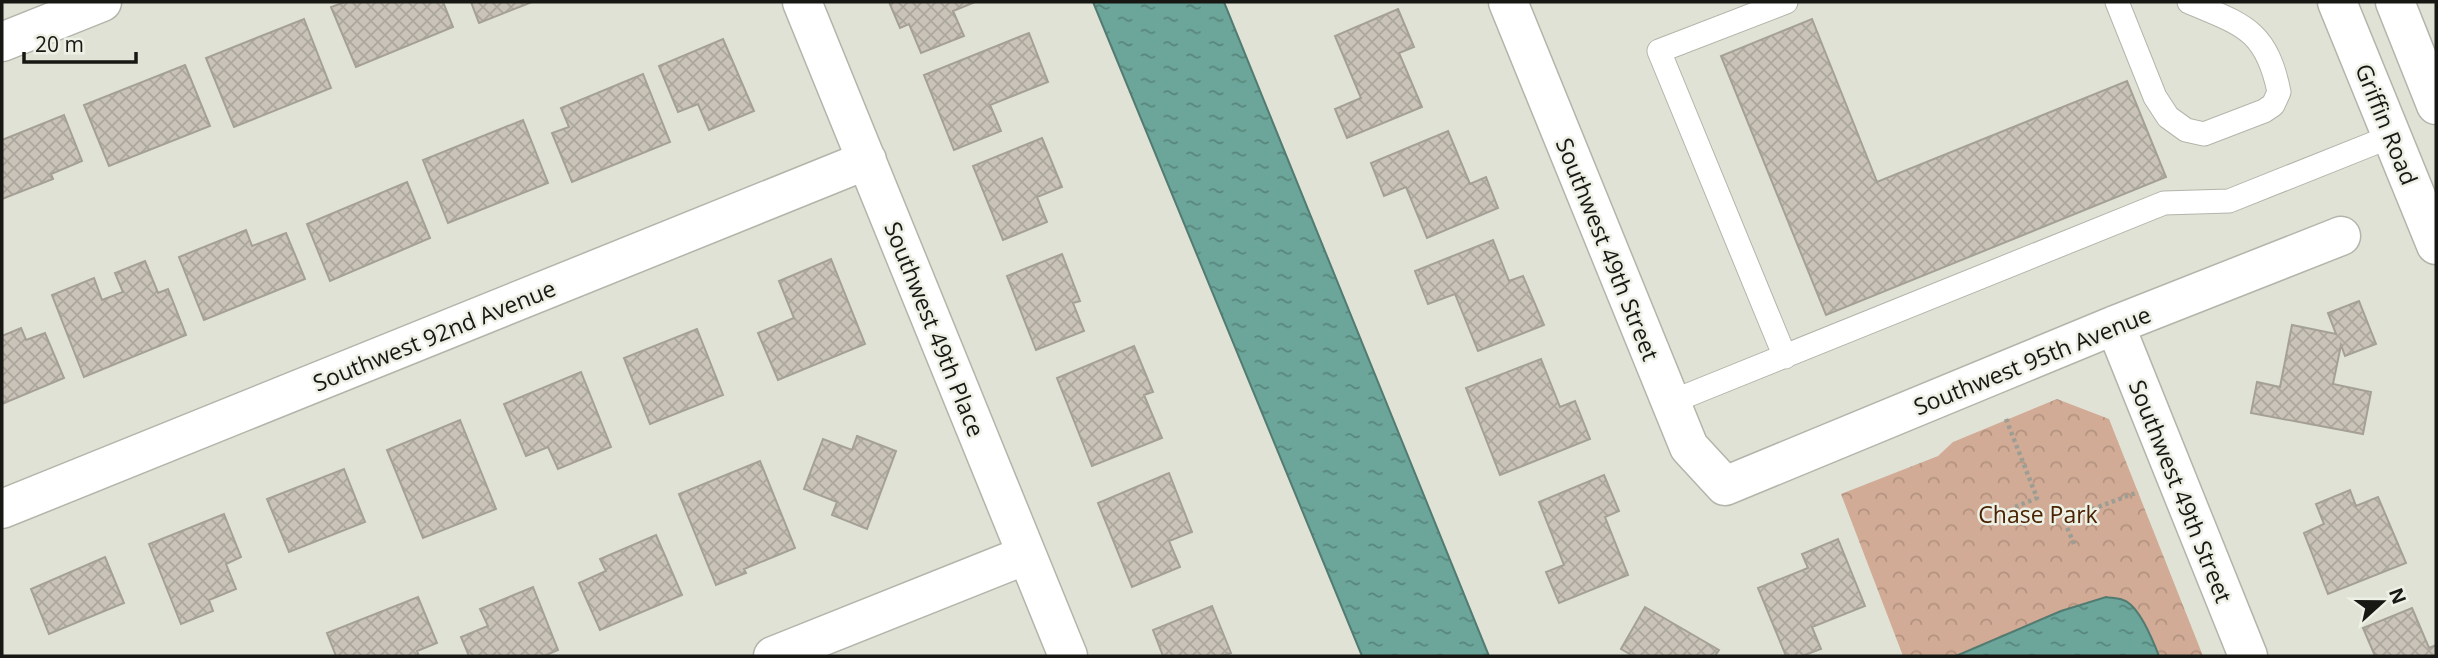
<svg xmlns="http://www.w3.org/2000/svg" width="2438" height="658" font-family="'Open Sans',sans-serif">
<style>
.forest{fill:url(#forest-crowns)}
.water{fill:url(#water-ripples);stroke:#527b72;stroke-width:2}
.building{fill:url(#building-cross-hatch);stroke:#a5a096;stroke-width:2}
.lines{fill:none;stroke-linecap:round;stroke-linejoin:round}
.lane-casing{stroke:#b3b5aa;stroke-width:25}
.street-casing{stroke:#b3b5aa;stroke-width:41}
.primary-casing{stroke:#b3b5aa;stroke-width:41}
.path{stroke:#9c9e94;stroke-width:4.5;stroke-dasharray:3.5 3.5;stroke-linecap:butt}
.lane{stroke:#fff;stroke-width:23}
.street{stroke:#fff;stroke-width:38}
.primary{stroke:#fff;stroke-width:38}
.labels{text-anchor:middle;dominant-baseline:central;stroke-width:5;stroke-linejoin:round;paint-order:stroke}
.street-label{font-size:23px;fill:#171814;stroke:#edf0e4}
.park-label{font-size:23px;fill:#4a2101;stroke:#edf0e4}
</style>
<defs>
<pattern id="forest-crowns" width="20" height="18" patternUnits="userSpaceOnUse" patternTransform="scale(1.75)"><rect width="20" height="18" fill="#d1ab95"/><path d="M2 6a3 3 0 1 1 6 0M12 15a3 3 0 1 1 6 0" fill="none" stroke="#b39280"/></pattern>
<pattern id="water-ripples" width="26" height="14" patternUnits="userSpaceOnUse" patternTransform="scale(1.75)"><rect width="26" height="14" fill="#6ca69a"/><path d="M2 4q2-2 4 0t4 0M15 11q2-2 4 0t4 0" fill="none" stroke="#58867c"/></pattern>
<pattern id="building-cross-hatch" width="8" height="8" patternUnits="userSpaceOnUse" patternTransform="scale(1.75)"><rect width="8" height="8" fill="#c9c3b8"/><path d="M0 0l8 8M0 8l8-8" fill="none" stroke="#aca79d"/></pattern>
</defs>
<rect width="100%" height="100%" fill="#e0e2d6"/>
<!-- forest -->
<path class="forest" d="M2057 399 2109 419 2203 656H2159C2152 639 2143 613 2127 602 2098 582 1991 648 1957 656 1941 658 1920 656 1903 656L1841 494 1938 456 1953 442Z"/>
<!-- water -->
<path class="water" d="M1093 2H1224L1489 656H1362Z
M2106 597C2111 598 2118 598 2123 600 2139 605 2153 641 2159 656H1956L2061 611Z"/>
<!-- building -->
<path class="building" d="M345 2H443L453 27 356 67 331 7Z
M471 2H532L479 23Z
M889 2H975L953 11 964 36 921 53 909 24 900 28Z
M1398 9 1414 47 1399 53 1422 107 1347 138 1335 109 1361 98 1335 36Z
M304 19 331 88 234 127 206 58Z
M1812 19 1877 182 2127 81 2166 177 1826 315 1721 56Z
M1029 33 1048 82 990 105 1001 131 954 150 924 75Z
M723 39 754 111 709 130 698 104 678 112 659 66Z
M185 65 210 126 109 166 84 105Z
M643 74 670 142 572 182 552 133 569 127 561 108Z
M64 115 82 161 51 174 53 179 2 199V140Z
M523 120 548 183 448 223 423 160Z
M1448 131 1470 184 1486 177 1498 208 1427 238 1406 187 1384 196 1371 163Z
M1042 138 1062 187 1037 197 1047 222 1003 240 973 166Z
M407 182 430 238 330 281 307 224Z
M246 230 252 246 286 233 305 279 204 320 179 257Z
M1493 240 1509 281 1523 276 1544 325 1478 351 1455 294 1428 304 1415 271Z
M1062 254 1080 301 1073 303 1084 331 1036 350 1007 276Z
M831 259 865 344 778 380 758 333 794 318 779 281Z
M145 261 158 293 168 289 186 335 84 377 52 295 94 278 102 300 123 292 115 273Z
M2359 301 2376 344 2345 356 2341 345 2333 384 2371 392 2363 434 2251 413 2257 382 2280 387 2292 325 2336 334 2328 313Z
M21 328 26 340 45 333 64 378 2 404V336Z
M697 329 723 395 650 424 624 358Z
M1134 346 1153 392 1144 395 1162 438 1092 466 1057 378Z
M1541 359 1560 407 1575 401 1590 439 1500 475 1466 388Z
M581 372 611 447 558 469 548 447 526 456 504 404Z
M460 420 496 509 423 538 387 450Z
M857 436 896 451 867 529 832 515 837 502 804 489 823 439 852 450Z
M760 461 795 548 744 569 746 573 716 585 679 494Z
M344 469 365 522 289 552 267 499Z
M1169 473 1192 532 1169 541 1180 567 1132 587 1098 503Z
M1604 475 1619 511 1605 517 1628 575 1559 603 1546 572 1564 565 1539 502Z
M2350 490 2356 506 2378 497 2406 563 2328 594 2304 533 2324 524 2316 504Z
M224 514 241 557 226 564 236 589 209 600 213 611 181 624 149 544Z
M656 535 682 595 600 630 579 583 606 571 600 559Z
M1838 539 1865 606 1812 627 1821 649 1802 656H1786L1758 588 1808 568 1802 554Z
M105 557 124 603 49 634 31 589Z
M533 587 558 650 544 656H469L461 637 488 626 480 609Z
M418 597 437 643 417 651 419 656H336L327 633Z
M1212 606 1231 653 1221 656H1163L1153 630Z
M1645 607 1719 650 1715 656H1633L1621 649Z
M2412 608 2429 648 2436 645V656H2375L2363 628Z"/>
<g class="lines">
<!-- lane casing -->
<g class="lane-casing">
<path id="lane" d="M2117 2 2155 97 2168 117 2186 130 2204 134 2264 111 2273 105 2279 92C2266 29 2243 25 2189 2
M1785 357 1659 51 1786 2
M1671 402 2164 203 2229 201 2392 136"/>
</g>
<!-- street casing -->
<g class="street-casing">
<path id="street" d="M802 2 1068 656
M1508 2 1689 447 1725 486 2115 325 2341 236
M2 42 102 2
M2115 325 2248 656
M2 509 867 160
M773 656 1026 555"/>
</g>
<!-- primary casing -->
<g class="primary-casing">
<path id="primary" d="M2337 2 2436 245
M2395 2 2436 105"/>
</g>
<!-- path -->
<path class="path" d="M2006 419 2037 498 2015 507
M2074 544 2064 520 2138 492"/>
<!-- lane -->
<use href="#lane" class="lane"/>
<!-- street -->
<use href="#street" class="street"/>
<!-- primary -->
<use href="#primary" class="primary"/>
</g>
<g class="labels">
<!-- street labels -->
<g class="street-label">
<text transform="translate(2387 124) rotate(68)">Griffin Road</text>
<text transform="translate(1608 249) rotate(68)">Southwest 49th Street</text>
<text transform="translate(935 329) rotate(68)">Southwest 49th Place</text>
<text transform="translate(434 335) rotate(-22)">Southwest 92nd Avenue</text>
<text transform="translate(2032 360) rotate(-22)">Southwest 95th Avenue</text>
<text transform="translate(2181 491) rotate(68)">Southwest 49th Street</text>
</g>
<!-- park labels -->
<g class="park-label">
<text x="2038" y="514">Chase Park</text>
</g>
</g>
<!-- border -->
<rect width="2438" height="658" fill="none" stroke="#171814" stroke-width="7"/>
<!-- north arrow -->
<g transform="translate(2382 602) rotate(69)" stroke="#edf0e4" stroke-width="5" paint-order="stroke">
<path d="M0-5L12 26L0 18L-12 26Z" fill="#171814"/>
<text y="-10" font-size="19" font-weight="bold" text-anchor="middle" fill="#171814">N</text>
</g>
<!-- scale -->
<path d="M24 52v10h112v-10" fill="none" stroke="#171814" stroke-width="3.5"/>
<text x="35" y="52" font-size="21" fill="#171814" stroke="#edf0e4" stroke-width="5" paint-order="stroke">20 m</text>
</svg>
